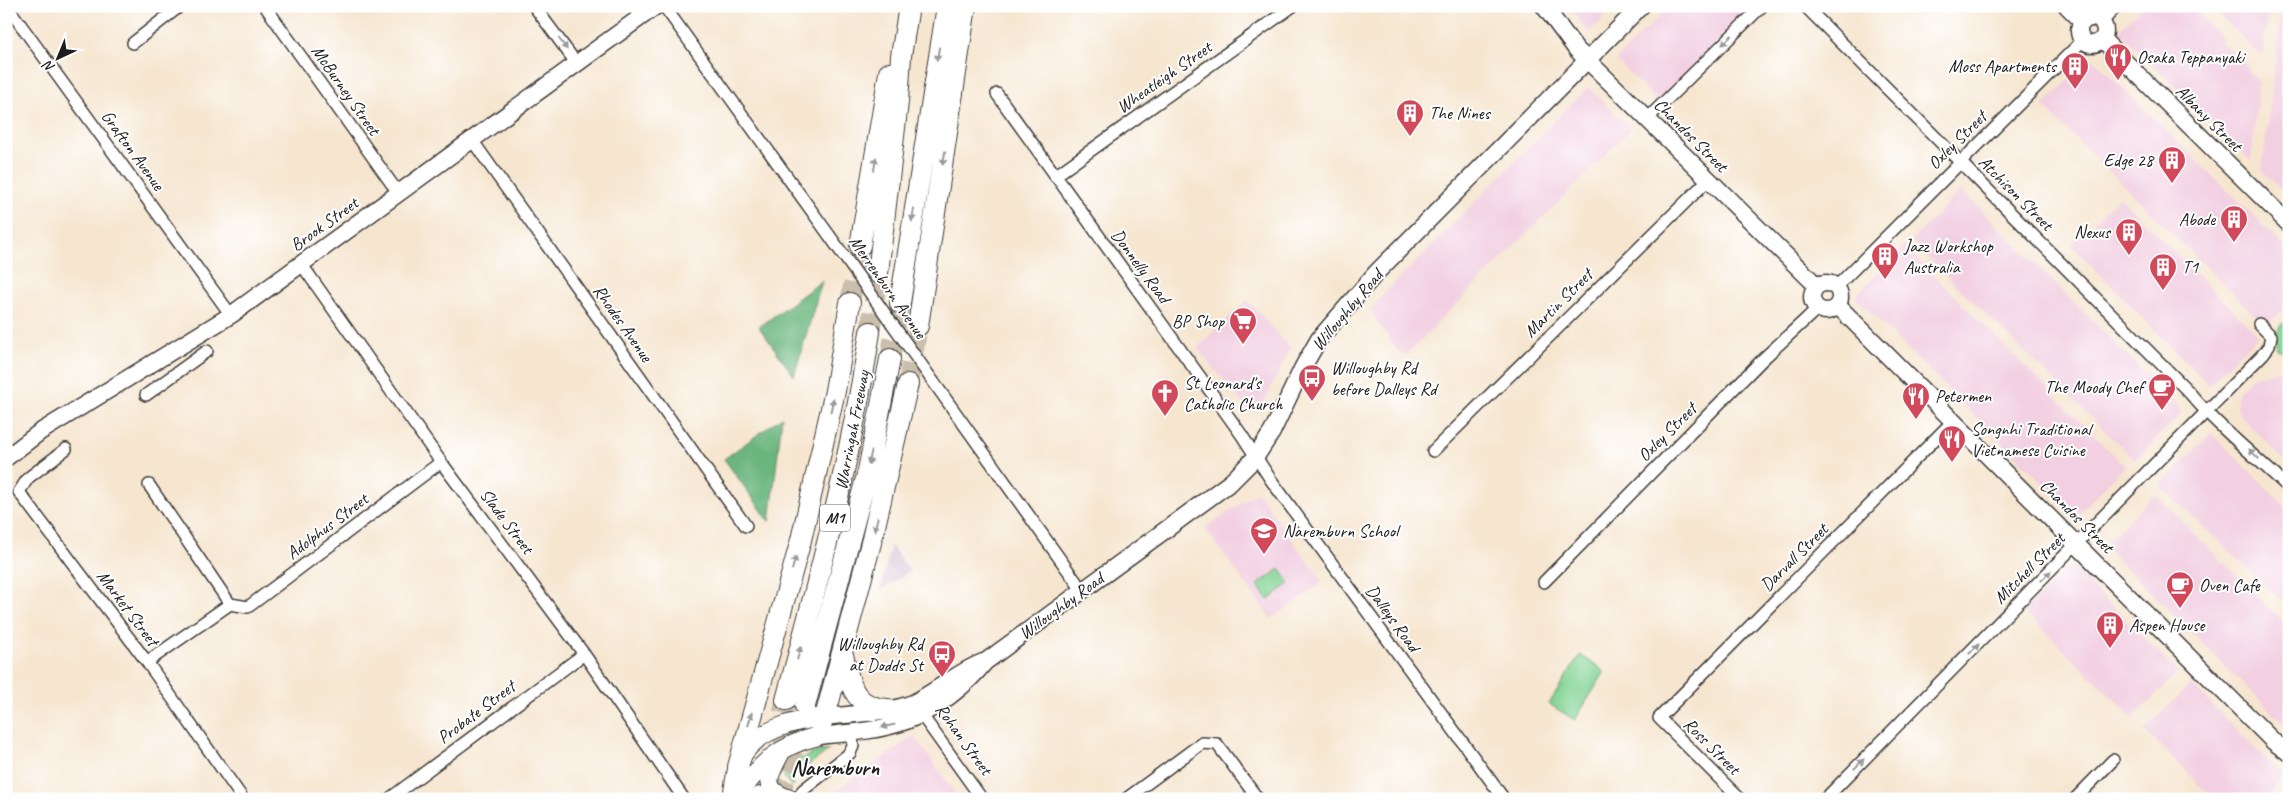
<svg xmlns="http://www.w3.org/2000/svg" width="2295" height="805" font-family="Caveat,sans-serif">
<style>
.built{fill:#f2cfe1}
.industrial{fill:#cfbdcf}
.green{fill:#83d494;stroke:#507858}
.forest{fill:#6ab67e;stroke:#43694d}
.lines{fill:none;stroke-linecap:round;stroke-linejoin:round}
.highway-tunnel{stroke:#cabeac;stroke-width:20;stroke-dasharray:20 10;stroke-linecap:butt}
.street-casing{stroke:#3d3a37;stroke-width:14}
.secondary-casing{stroke:#3d3a37;stroke-width:19}
.primary-casing{stroke:#3d3a37;stroke-width:20}
.highway-casing{stroke:#3d3a37;stroke-width:22}
.street{stroke:#fff;stroke-width:11}
.secondary{stroke:#fff;stroke-width:16}
.primary{stroke:#fff;stroke-width:18}
.highway{stroke:#fff;stroke-width:20}
.street-bridge-casing{stroke:#3d3a37;stroke-width:14;stroke-linecap:butt}
.street-bridge{stroke:#fff;stroke-width:11}
.oneway{fill:#999}
.labels{text-anchor:middle;dominant-baseline:central;stroke-width:4;stroke-linejoin:round;paint-order:stroke}
.shield{fill:#fff;stroke:#606060;stroke-width:1}
.shield-label{font-size:16px;font-weight:bold;fill:#1c1c1c}
.poi-label{font-size:18px;fill:#1c1c1c;stroke:#fff;text-anchor:start}
.street-label{font-size:18px;fill:#1c1c1c;stroke:#fff}
.district-label{font-size:22px;font-weight:bold;fill:#1c1c1c;stroke:#fff}
</style>
<rect width="100%" height="100%" fill="#fff"/>
<filter id="ink" filterUnits="userSpaceOnUse"><feTurbulence type="fractalNoise" baseFrequency=".02" numOctaves="2"/><feDisplacementMap in="SourceGraphic" scale="10" xChannelSelector="R" yChannelSelector="G"/><feConvolveMatrix kernelMatrix="1 2 1 2 8 2 1 2 1" color-interpolation-filters="sRGB"/></filter>
<filter id="wash" filterUnits="userSpaceOnUse"><feTurbulence type="fractalNoise" baseFrequency=".0096" numOctaves="4" result="noise"/><feDisplacementMap in="SourceGraphic" scale="20" xChannelSelector="R" yChannelSelector="G"/><feGaussianBlur stdDeviation="1.12" result="paint"/><feColorMatrix in="noise" values="0 0 0 0 0 0 0 0 0 0 0 0 0 0 0 0 0 1.4 0 .05"/><feComposite in="paint" operator="in"/></filter>
<g filter="url(#wash)">
<rect width="100%" height="100%" fill="#f6e6d0"/>
<!-- built -->
<path class="built" d="M1569 6H1615L1589 33Z
M1669 6H1752L1658 102 1616 60Z
M2143 6H2190L2222 38 2220 41 2249 68 2247 70 2259 82 2251 161 2118 31Z
M2210 6H2269L2262 57Z
M2282 6H2289V198L2262 171Z
M2091 57 2289 251V303L2266 326 2043 106Z
M1588 87 1631 129 1407 354 1399 353 1370 310 1388 290Z
M1961 190 2178 406 2180 415 2135 460 1911 241Z
M2119 197 2258 335 2209 385 2071 245Z
M1904 246 2125 466 2076 516 1855 297Z
M1247 300 1290 348 1261 409 1252 411 1248 410 1197 348Z
M2282 369 2289 370V464L2242 418 2236 405 2238 391 2251 377Z
M2211 433 2289 510V607L2160 486Z
M1257 492 1323 582 1271 619 1205 528Z
M2156 495 2289 628V729L2107 549 2109 540 2153 496Z
M2070 565 2178 672 2133 718 2024 611Z
M2191 684 2283 776 2268 799H2214L2144 730Z
M914 736 959 799H824Z"/>
<!-- industrial -->
<path class="industrial" d="M891 545 910 571 880 591Z"/>
<!-- green -->
<path class="green" d="M2283 323 2289 326V348L2283 351 2277 349C2275 340 2276 328 2283 323Z
M1280 569 1290 583 1268 600 1257 585Z
M1580 655 1599 667 1604 673 1575 720 1549 704Z
M829 750 789 779 794 785 792 787 784 777 786 766 799 757 803 758 816 752Z"/>
<!-- forest -->
<path class="forest" d="M822 281 794 376 759 327Z
M782 417 770 522 724 459Z"/>
</g>
<g filter="url(#ink)">
<g class="lines">
<!-- highway-tunnel -->
<path class="highway-tunnel" d="M850 303 860 246
M870 332 878 273
M890 359 900 303
M908 384 918 326
M767 771 786 700
M779 799 805 706"/>
<!-- street casing -->
<g class="street-casing">
<path id="street" d="M7 6 231 315
M265 6 399 194
M534 6 577 64
M664 6 829 235
M1805 6 2188 391C2218 427 2255 456 2289 488
M2102 22 2117 6
M133 43 180 6
M997 94 1241 434 1271 480 1504 799
M1647 119 1762 6
M472 140 746 526
M1055 176 1293 6
M302 265 441 462 584 654 684 799
M1836 287 2083 40
M930 377 1082 590
M146 395 207 351
M66 449 28 478 19 492 147 662 243 799
M1433 451 1708 180
M149 485 230 604 248 607 441 462
M1544 582 1763 359 1818 308
M147 662 230 604
M921 714 982 799
M6 798V799
M389 799 584 654
M798 799 803 790 850 753 853 746 852 732
M1126 799 1202 743 1217 744 1258 799
M1740 799 1659 718 1954 420
M1825 799 2263 354 2269 346 2271 336 2259 324
M2075 799 2113 760"/>
</g>
<!-- secondary casing -->
<g class="secondary-casing">
<path id="secondary" d="M1544 6 1576 49 1817 286
M2067 6 2083 22
M2079 31a13 13 0 1 1 26 0a13 13 0 1 1-26 0Z
M2102 39 2289 224
M1812 297a14 14 0 1 1 28 0a14 14 0 1 1-28 0Z
M1838 306 2274 742 2289 753
M6 458 40 432 231 315 656 6
M825 717C851 714 889 713 913 703 938 691 957 672 983 662
M818 736C847 733 879 731 906 721 935 710 966 686 985 662L1231 482 1255 458 1272 432 1303 367 1319 339 1376 273 1641 6"/>
</g>
<!-- primary casing -->
<g class="primary-casing">
<path id="primary" d="M780 754C768 777 760 789 790 799
M732 799C734 786 735 772 740 760 754 730 795 720 825 717L818 736C777 746 759 765 736 799"/>
</g>
<!-- highway casing -->
<g class="highway-casing">
<path id="highway" d="M860 246 889 73
M878 273 898 102 901 56 909 6
M900 303 947 6
M918 326 966 6
M843 655C850 684 853 708 888 709
M786 700C819 578 851 458 870 332
M805 706 868 471 890 359
M825 717 872 539 908 384
M738 767 801 540 835 391 850 303
M760 799V797"/>
</g>
<!-- street -->
<use href="#street" class="street"/>
<!-- secondary -->
<use href="#secondary" class="secondary"/>
<!-- primary -->
<use href="#primary" class="primary"/>
<!-- highway -->
<use href="#highway" class="highway"/>
<!-- street-bridge casing -->
<g class="street-bridge-casing">
<path id="street-bridge" d="M829 235 930 377"/>
</g>
<!-- street-bridge -->
<use href="#street-bridge" class="street-bridge"/>
</g>
<!-- one-way arrows -->
<defs><path id="oneway-solid" d="M-6-.8H1V-3.2L6.5 0L1 3.2V.8H-6Z" transform="scale(1.25)"/></defs>
<g class="oneway">
<use href="#oneway-solid" transform="translate(1727 40) rotate(136)"/>
<use href="#oneway-solid" transform="translate(563 44) rotate(53)"/>
<use href="#oneway-solid" transform="translate(938 54) rotate(99)"/>
<use href="#oneway-solid" transform="translate(944 158) rotate(100)"/>
<use href="#oneway-solid" transform="translate(875 164) rotate(-81)"/>
<use href="#oneway-solid" transform="translate(913 215) rotate(99)"/>
<use href="#oneway-solid" transform="translate(832 405) rotate(-78)"/>
<use href="#oneway-solid" transform="translate(2254 454) rotate(-136)"/>
<use href="#oneway-solid" transform="translate(870 458) rotate(102)"/>
<use href="#oneway-solid" transform="translate(876 524) rotate(104)"/>
<use href="#oneway-solid" transform="translate(794 563) rotate(-74)"/>
<use href="#oneway-solid" transform="translate(2046 576) rotate(-45)"/>
<use href="#oneway-solid" transform="translate(1974 649) rotate(-45)"/>
<use href="#oneway-solid" transform="translate(799 653) rotate(-75)"/>
<use href="#oneway-solid" transform="translate(750 719) rotate(-75)"/>
<use href="#oneway-solid" transform="translate(888 726) rotate(168)"/>
<use href="#oneway-solid" transform="translate(1859 764) rotate(-45)"/>
</g>
</g>
<!-- icons -->
<defs>
<g id="restaurant-pin" transform="scale(1.4375)"><path d="M0 17L-7.5 6A9.5 9.5 0 1 1 7.5 6Z" fill="#d1495b" stroke="#fff"/><path d="M-5-6h1v4h1v-4h1v4h1v-4h1v5L-1.5 .5V6h-2V.5L-5-1ZM5-6V6H3V1.5H1.5Q1.5-4 5-6Z" fill="#fff"/></g>
<g id="building-pin" transform="scale(1.4375)"><path d="M0 17L-7.5 6A9.5 9.5 0 1 1 7.5 6Z" fill="#d1495b" stroke="#fff"/><path d="M-4-6H4V6H1V3H-1V6H-4ZM-2.5-4.3h1.7v1.8h-1.7ZM.8-4.3h1.7v1.8H.8ZM-2.5-1h1.7V.8h-1.7ZM.8-1h1.7V.8H.8Z" fill="#fff"/></g>
<g id="supermarket-pin" transform="scale(1.4375)"><path d="M0 17L-7.5 6A9.5 9.5 0 1 1 7.5 6Z" fill="#d1495b" stroke="#fff"/><path d="M-6-5.5h2.5l.6 2H6L4.5 2H-2.5L-4.4-4H-6ZM-1.5 3.2a1.3 1.3 0 1 0 .1 0ZM3 3.2a1.3 1.3 0 1 0 .1 0Z" fill="#fff"/></g>
<g id="bus-pin" transform="scale(1.4375)"><path d="M0 17L-7.5 6A9.5 9.5 0 1 1 7.5 6Z" fill="#d1495b" stroke="#fff"/><path d="M-5-6H5V4H4V6H2V4H-2V6H-4V4H-5ZM-3.5-4V0h7V-4ZM-3.5 1.2v1.5H-2V1.2ZM2 1.2v1.5H3.5V1.2Z" fill="#fff"/></g>
<g id="cafe-pin" transform="scale(1.4375)"><path d="M0 17L-7.5 6A9.5 9.5 0 1 1 7.5 6Z" fill="#d1495b" stroke="#fff"/><path d="M-5.5-4.5H6V0H3Q3 3.5 0 3.5H-2.5Q-5.5 3.5-5.5 0ZM3-3.2v2h1.7v-2ZM-6 4.5H4V6H-6Z" fill="#fff"/></g>
<g id="church-pin" transform="scale(1.4375)"><path d="M0 17L-7.5 6A9.5 9.5 0 1 1 7.5 6Z" fill="#d1495b" stroke="#fff"/><path d="M-1.2-6h2.4v3.5h3.3v2.4h-3.3V6h-2.4V-.1h-3.3v-2.4h3.3Z" fill="#fff"/></g>
<g id="school-pin" transform="scale(1.4375)"><path d="M0 17L-7.5 6A9.5 9.5 0 1 1 7.5 6Z" fill="#d1495b" stroke="#fff"/><path d="M0-5L7-2L0 1L-7-2ZM-4 1L0 2.5L4 1V4Q0 6-4 4Z" fill="#fff"/></g>
</defs>
<g fill-rule="evenodd">
<use href="#restaurant-pin" x="2118" y="57"/>
<use href="#building-pin" x="2075" y="66"/>
<use href="#building-pin" x="1410" y="113"/>
<use href="#building-pin" x="2172" y="160"/>
<use href="#building-pin" x="2234" y="219"/>
<use href="#building-pin" x="2129" y="232"/>
<use href="#building-pin" x="1885" y="256"/>
<use href="#building-pin" x="2163" y="267"/>
<use href="#supermarket-pin" x="1243" y="321"/>
<use href="#bus-pin" x="1312" y="378"/>
<use href="#cafe-pin" x="2162" y="387"/>
<use href="#church-pin" x="1165" y="393"/>
<use href="#restaurant-pin" x="1916" y="396"/>
<use href="#restaurant-pin" x="1952" y="439"/>
<use href="#school-pin" x="1264" y="531"/>
<use href="#cafe-pin" x="2180" y="585"/>
<use href="#building-pin" x="2110" y="625"/>
<use href="#bus-pin" x="942" y="654"/>
</g>
<g class="labels">
<!-- shield labels -->
<rect class="shield" x="820" y="504.5" width="30" height="27" rx="4"/>
<g class="shield-label">
<text x="835" y="518">M1</text>
</g>
<!-- poi labels -->
<g class="poi-label">
<text x="2137" y="57">Osaka Teppanyaki</text>
<text x="2056" y="66" text-anchor="end">Moss Apartments</text>
<text x="1429" y="113">The Nines</text>
<text x="2153" y="160" text-anchor="end">Edge 28</text>
<text x="2215" y="219" text-anchor="end">Abode</text>
<text x="2110" y="232" text-anchor="end">Nexus</text>
<text x="1904" y="246">Jazz Workshop<tspan x="1904" dy="21">Australia</tspan></text>
<text x="2182" y="267">T1</text>
<text x="1224" y="321" text-anchor="end">BP Shop</text>
<text x="1331" y="368">Willoughby Rd<tspan x="1331" dy="21">before Dalleys Rd</tspan></text>
<text x="1184" y="383">St Leonard's<tspan x="1184" dy="21">Catholic Church</tspan></text>
<text x="2143" y="387" text-anchor="end">The Moody Chef</text>
<text x="1935" y="396">Petermen</text>
<text x="1971" y="429">Songnhi Traditional<tspan x="1971" dy="21">Vietnamese Cuisine</tspan></text>
<text x="1283" y="531">Naremburn School</text>
<text x="2199" y="585">Oven Cafe</text>
<text x="2129" y="625">Aspen House</text>
<text x="923" y="644" text-anchor="end">Willoughby Rd<tspan x="923" dy="21">at Dodds St</tspan></text>
</g>
<!-- street labels -->
<g class="street-label">
<text transform="translate(1164 77) rotate(-35)">Wheatleigh Street</text>
<text transform="translate(346 90) rotate(55)">McBurney Street</text>
<text transform="translate(2209 118) rotate(45)">Albany Street</text>
<text transform="translate(1691 135) rotate(45)">Chandos Street</text>
<text transform="translate(1957 140) rotate(-45)">Oxley Street</text>
<text transform="translate(133 150) rotate(54)">Grafton Avenue</text>
<text transform="translate(2016 193) rotate(45)">Atchison Street</text>
<text transform="translate(324 224) rotate(-36)">Brook Street</text>
<text transform="translate(1141 266) rotate(54)">Donnelly Road</text>
<text transform="translate(888 287) rotate(55)">Merrenburn Avenue</text>
<text transform="translate(1558 303) rotate(-45)">Martin Street</text>
<text transform="translate(1347 310) rotate(-50)">Willoughby Road</text>
<text transform="translate(623 323) rotate(55)">Rhodes Avenue</text>
<text transform="translate(852 430) rotate(-79)">Warringah Freeway</text>
<text transform="translate(1667 432) rotate(-45)">Oxley Street</text>
<text transform="translate(2077 516) rotate(45)">Chandos Street</text>
<text transform="translate(507 521) rotate(53)">Slade Street</text>
<text transform="translate(327 526) rotate(-37)">Adolphus Street</text>
<text transform="translate(1794 557) rotate(-45)">Darvall Street</text>
<text transform="translate(2029 568) rotate(-45)">Mitchell Street</text>
<text transform="translate(1061 606) rotate(-36)">Willoughby Road</text>
<text transform="translate(128 608) rotate(53)">Market Street</text>
<text transform="translate(1393 618) rotate(54)">Dalleys Road</text>
<text transform="translate(476 712) rotate(-37)">Probate Street</text>
<text transform="translate(964 739) rotate(54)">Rohan Street</text>
<text transform="translate(1712 746) rotate(45)">Ross Street</text>
</g>
<!-- district labels -->
<g class="district-label">
<text x="835" y="768">Naremburn</text>
</g>
</g>
<!-- margin -->
<rect width="2295" height="805" fill="none" stroke="#fff" stroke-width="25"/>
<!-- north arrow -->
<g transform="translate(58 58) rotate(224)" stroke="#ffffff" stroke-width="4" paint-order="stroke">
<path d="M0-4L9 19L0 12L-9 19Z" fill="#1c1c1c"/>
<text y="-8" font-size="14" font-weight="bold" text-anchor="middle" fill="#1c1c1c">N</text>
</g>
</svg>
